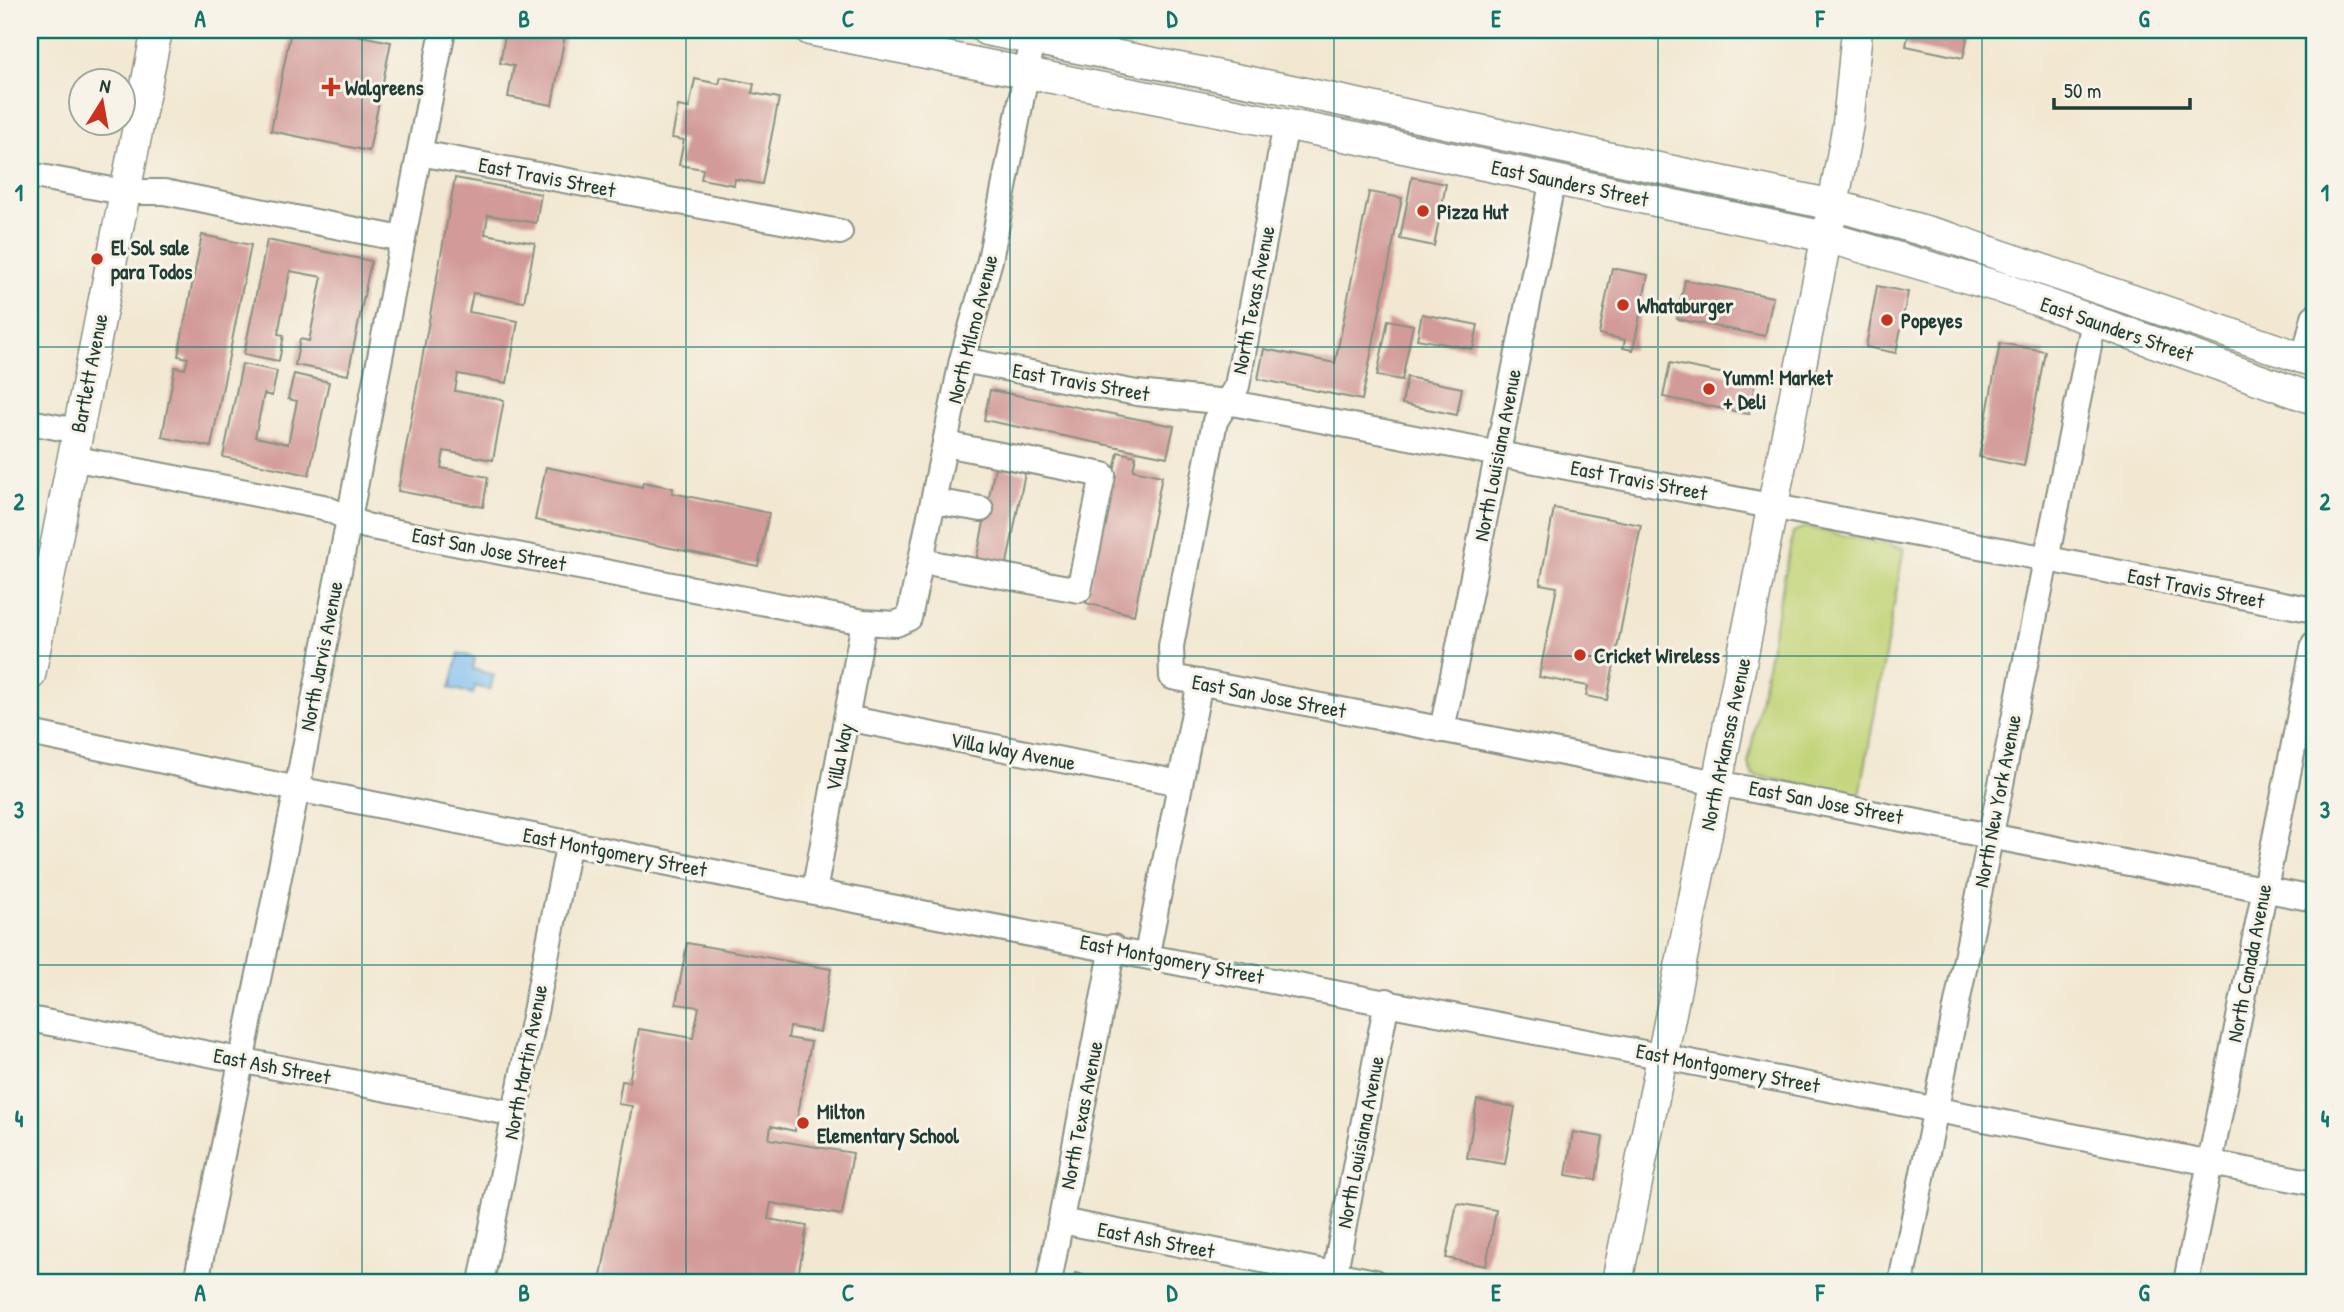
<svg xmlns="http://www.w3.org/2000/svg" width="2344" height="1312" font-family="'Patrick Hand',sans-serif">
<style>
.green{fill:#c0d375;stroke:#708854;stroke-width:2}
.water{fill:#7dbef2;stroke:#4e7e93;stroke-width:2}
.building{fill:#d29a98}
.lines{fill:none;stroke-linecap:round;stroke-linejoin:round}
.minor-casing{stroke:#889283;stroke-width:28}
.major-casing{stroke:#889283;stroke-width:33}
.minor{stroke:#fff;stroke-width:24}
.major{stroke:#fff;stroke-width:30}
.grid{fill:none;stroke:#0f766e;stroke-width:2;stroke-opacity:0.55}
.poi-dot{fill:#c8321e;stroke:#f7f3e8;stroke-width:2.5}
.labels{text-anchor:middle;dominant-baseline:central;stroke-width:6;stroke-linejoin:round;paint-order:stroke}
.poi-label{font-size:21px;font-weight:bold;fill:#1f3d34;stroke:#f7f3e8;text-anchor:start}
.street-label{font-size:21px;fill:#1f3d34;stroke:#f7f3e8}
.neatline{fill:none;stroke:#0f766e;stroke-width:2.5}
.grid-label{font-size:23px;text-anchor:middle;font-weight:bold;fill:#0f766e}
</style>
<rect width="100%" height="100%" fill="#f7f3e8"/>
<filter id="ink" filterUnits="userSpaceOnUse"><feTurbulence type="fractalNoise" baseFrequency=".0143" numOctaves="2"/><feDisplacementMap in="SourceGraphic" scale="14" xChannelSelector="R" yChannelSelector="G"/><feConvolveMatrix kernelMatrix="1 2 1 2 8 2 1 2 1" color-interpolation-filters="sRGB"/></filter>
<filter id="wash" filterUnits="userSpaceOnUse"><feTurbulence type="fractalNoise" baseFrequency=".00686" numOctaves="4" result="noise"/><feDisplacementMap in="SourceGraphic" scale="28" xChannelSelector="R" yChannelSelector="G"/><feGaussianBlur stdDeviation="1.57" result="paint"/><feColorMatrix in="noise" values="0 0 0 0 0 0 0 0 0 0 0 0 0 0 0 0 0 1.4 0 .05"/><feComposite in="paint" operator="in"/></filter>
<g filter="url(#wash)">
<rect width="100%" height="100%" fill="#f2e8d2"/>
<!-- green -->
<path class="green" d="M1804 527 1904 548 1860 796 1753 775 1748 764 1793 532Z"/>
<!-- water -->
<path class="water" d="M459 653 475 658 473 669 494 675 490 690 475 686 473 694 450 688Z"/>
<g id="blocks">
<!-- building -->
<path class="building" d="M291 30H331L391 42 369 151 271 131Z
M506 30H566L552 105 508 97 514 66 500 63Z
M1618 30H1657L1656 39Z
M1909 30H1969L1963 58 1906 46Z
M721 77 754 84 752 93 779 98 762 184 735 179 734 185 701 179 703 169 679 165 684 140 672 138 678 106 689 108 695 79 719 84Z
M1412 177 1446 184 1434 246 1400 239Z
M455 178 541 194 536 223 488 215 485 234 535 243 524 302 473 293 469 312 518 321 507 383 458 374 455 391 504 400 493 460 444 451 441 468 488 477 483 507 398 491Z
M1369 192 1402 198 1362 400 1258 379 1264 349 1335 363Z
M202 235 251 245 211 447 162 437 175 367 185 369 188 358 178 356Z
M267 240 371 261 348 375 295 365 300 339 309 341 322 277 290 271 278 334 284 335 279 361 244 354Z
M1612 268 1648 275 1633 350 1623 348 1625 340 1599 334Z
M1685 280 1773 297 1765 336 1677 319Z
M1877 286 1908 292 1896 353 1866 347Z
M1422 314 1478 325 1473 349 1417 339Z
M1388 320 1413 325 1402 380 1377 376Z
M2000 343 2045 351 2024 466 1979 457Z
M1670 363 1755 380 1749 414 1663 397Z
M242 364 277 371 272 396 264 394 255 437 288 444 297 401 288 399 294 374 329 382 309 475 223 457Z
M1407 377 1462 388 1457 415 1402 404Z
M990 390 1174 426 1167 457 984 420Z
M1118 452 1136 456 1133 470 1162 476 1134 615 1086 603Z
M546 467 642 487 643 482 673 488 672 493 769 513 758 566 535 520Z
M995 467 1025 473 1006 568 976 562Z
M1554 508 1641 525 1607 700 1586 696 1588 686 1539 677 1557 587 1540 584Z
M687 943 831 969 820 1032 790 1027 788 1038 811 1042 795 1131 771 1126 769 1139 853 1153 842 1215 771 1203 768 1219 807 1226 797 1282H600L632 1106 618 1104 622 1081 629 1082 639 1029 693 1038 699 1007 676 1004Z
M1477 1100 1515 1107 1505 1164 1467 1158Z
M1573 1132 1603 1137 1596 1180 1566 1175Z
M1457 1203 1496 1210 1486 1266 1446 1258Z
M1075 1273 1119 1281V1282H1073Z"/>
</g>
</g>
<g filter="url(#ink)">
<use href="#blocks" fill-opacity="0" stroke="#889283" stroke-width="2"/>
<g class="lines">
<!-- minor casing -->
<g class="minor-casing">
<path id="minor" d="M1286 124 1237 386 1215 421 1171 646 1172 677 2314 899
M420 153 840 232
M30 175 123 192H164L402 239
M2304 359 2314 317
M962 360 1137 393 1227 402 2314 610
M30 422 77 431
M72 458 323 507 366 526 864 622 896 624 909 618 962 360 990 260 1033 39
M933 501 981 509
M921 561 1079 590 1103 475 945 444
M846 718 1180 783
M1442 730 1553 179
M30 733 297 789 814 892 2314 1183
M814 892 864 622
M1147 954 1200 682
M30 1019 515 1114
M1061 1221 1375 1282
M196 1282 297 789 443 30
M481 1282 569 842
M1049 1282 1113 947
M1333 1282 1387 1001
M1901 1282 2094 321
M2186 1282 2314 644"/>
</g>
<!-- major casing -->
<g class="major-casing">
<path id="major" d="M810 30 1370 141 1826 237 1999 287 2314 399
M986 30 1286 89 1833 205 1950 238 2314 362
M30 675 157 30
M1617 1282 1833 205 1848 124 1857 30"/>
</g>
<!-- minor -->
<use href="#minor" class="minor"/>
<!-- major -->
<use href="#major" class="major"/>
</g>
</g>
<!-- grid -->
<path class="grid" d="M362 30V1282M686 30V1282M1010 30V1282M1334 30V1282M1658 30V1282M1982 30V1282M30 347H2314M30 656H2314M30 965H2314"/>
<!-- markers -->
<g class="poi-dot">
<path d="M327.5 76.5h7v7h7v7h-7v7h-7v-7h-7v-7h7z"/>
<circle cx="1423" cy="211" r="7"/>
<circle cx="97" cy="259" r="7"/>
<circle cx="1623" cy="305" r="7"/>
<circle cx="1887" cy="320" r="7"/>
<circle cx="1709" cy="389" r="7"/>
<circle cx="1580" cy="655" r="7"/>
<circle cx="803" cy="1123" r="7"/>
</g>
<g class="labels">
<!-- poi labels -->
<g class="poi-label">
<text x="345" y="87">Walgreens</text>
<text x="1437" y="211">Pizza Hut</text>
<text x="111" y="247">El Sol sale<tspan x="111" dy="24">para Todos</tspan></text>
<text x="1637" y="305">Whataburger</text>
<text x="1901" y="320">Popeyes</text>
<text x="1723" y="377">Yumm! Market<tspan x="1723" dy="24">+ Deli</tspan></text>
<text x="1594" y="655">Cricket Wireless</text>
<text x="817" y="1111">Milton<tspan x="817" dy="24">Elementary School</tspan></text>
</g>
<!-- street labels -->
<g class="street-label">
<text transform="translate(547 177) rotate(11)">East Travis Street</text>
<text transform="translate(1570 183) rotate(12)">East Saunders Street</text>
<text transform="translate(1253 300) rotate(-79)">North Texas Avenue</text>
<text transform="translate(972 329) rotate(-76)">North Milmo Avenue</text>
<text transform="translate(2117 329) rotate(19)">East Saunders Street</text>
<text transform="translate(89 373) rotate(-79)">Bartlett Avenue</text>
<text transform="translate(1081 382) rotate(10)">East Travis Street</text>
<text transform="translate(1497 455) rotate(-79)">North Louisiana Avenue</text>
<text transform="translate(1639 480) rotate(11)">East Travis Street</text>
<text transform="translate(489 549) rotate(11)">East San Jose Street</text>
<text transform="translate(2196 588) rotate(11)">East Travis Street</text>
<text transform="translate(321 656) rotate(-79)">North Jarvis Avenue</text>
<text transform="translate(1269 696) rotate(11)">East San Jose Street</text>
<text transform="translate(1725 744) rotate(-78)">North Arkansas Avenue</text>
<text transform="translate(1013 751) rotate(11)">Villa Way Avenue</text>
<text transform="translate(839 757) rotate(-79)">Villa Way</text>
<text transform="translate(1997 801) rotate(-79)">North New York Avenue</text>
<text transform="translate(1826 802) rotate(11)">East San Jose Street</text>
<text transform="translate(615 852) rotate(11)">East Montgomery Street</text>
<text transform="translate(1172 959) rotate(11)">East Montgomery Street</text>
<text transform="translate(2249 963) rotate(-79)">North Canada Avenue</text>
<text transform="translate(525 1062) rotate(-79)">North Martin Avenue</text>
<text transform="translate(272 1066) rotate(11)">East Ash Street</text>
<text transform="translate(1728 1068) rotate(11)">East Montgomery Street</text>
<text transform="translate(1081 1115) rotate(-79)">North Texas Avenue</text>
<text transform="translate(1360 1142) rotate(-79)">North Louisiana Avenue</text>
<text transform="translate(1156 1240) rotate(11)">East Ash Street</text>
</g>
</g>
<!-- margin -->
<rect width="2344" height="1312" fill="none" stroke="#f7f3e8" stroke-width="77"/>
<!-- north arrow -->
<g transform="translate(102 102) rotate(11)"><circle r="33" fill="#f7f3e8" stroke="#a1aaa0" stroke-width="2"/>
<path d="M0-5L12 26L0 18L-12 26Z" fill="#c8321e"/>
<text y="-10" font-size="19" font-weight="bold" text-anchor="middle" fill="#1f3d34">N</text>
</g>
<!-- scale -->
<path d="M2054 98v10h136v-10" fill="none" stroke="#1f3d34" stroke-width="3.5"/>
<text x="2064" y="98" font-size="21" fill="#1f3d34" stroke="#f7f3e8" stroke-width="5" paint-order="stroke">50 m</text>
<rect x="38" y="38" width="2268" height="1236" class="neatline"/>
<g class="grid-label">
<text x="200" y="27">A</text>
<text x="524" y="27">B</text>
<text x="848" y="27">C</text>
<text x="1172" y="27">D</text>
<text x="1496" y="27">E</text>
<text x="1820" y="27">F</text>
<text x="2144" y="27">G</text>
<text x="19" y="201">1</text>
<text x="2325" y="201">1</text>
<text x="19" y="510">2</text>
<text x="2325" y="510">2</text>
<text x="19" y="818">3</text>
<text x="2325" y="818">3</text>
<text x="19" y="1127">4</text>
<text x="2325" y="1127">4</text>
<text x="200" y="1301">A</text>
<text x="524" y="1301">B</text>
<text x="848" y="1301">C</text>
<text x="1172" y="1301">D</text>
<text x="1496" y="1301">E</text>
<text x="1820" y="1301">F</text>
<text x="2144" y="1301">G</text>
</g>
</svg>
